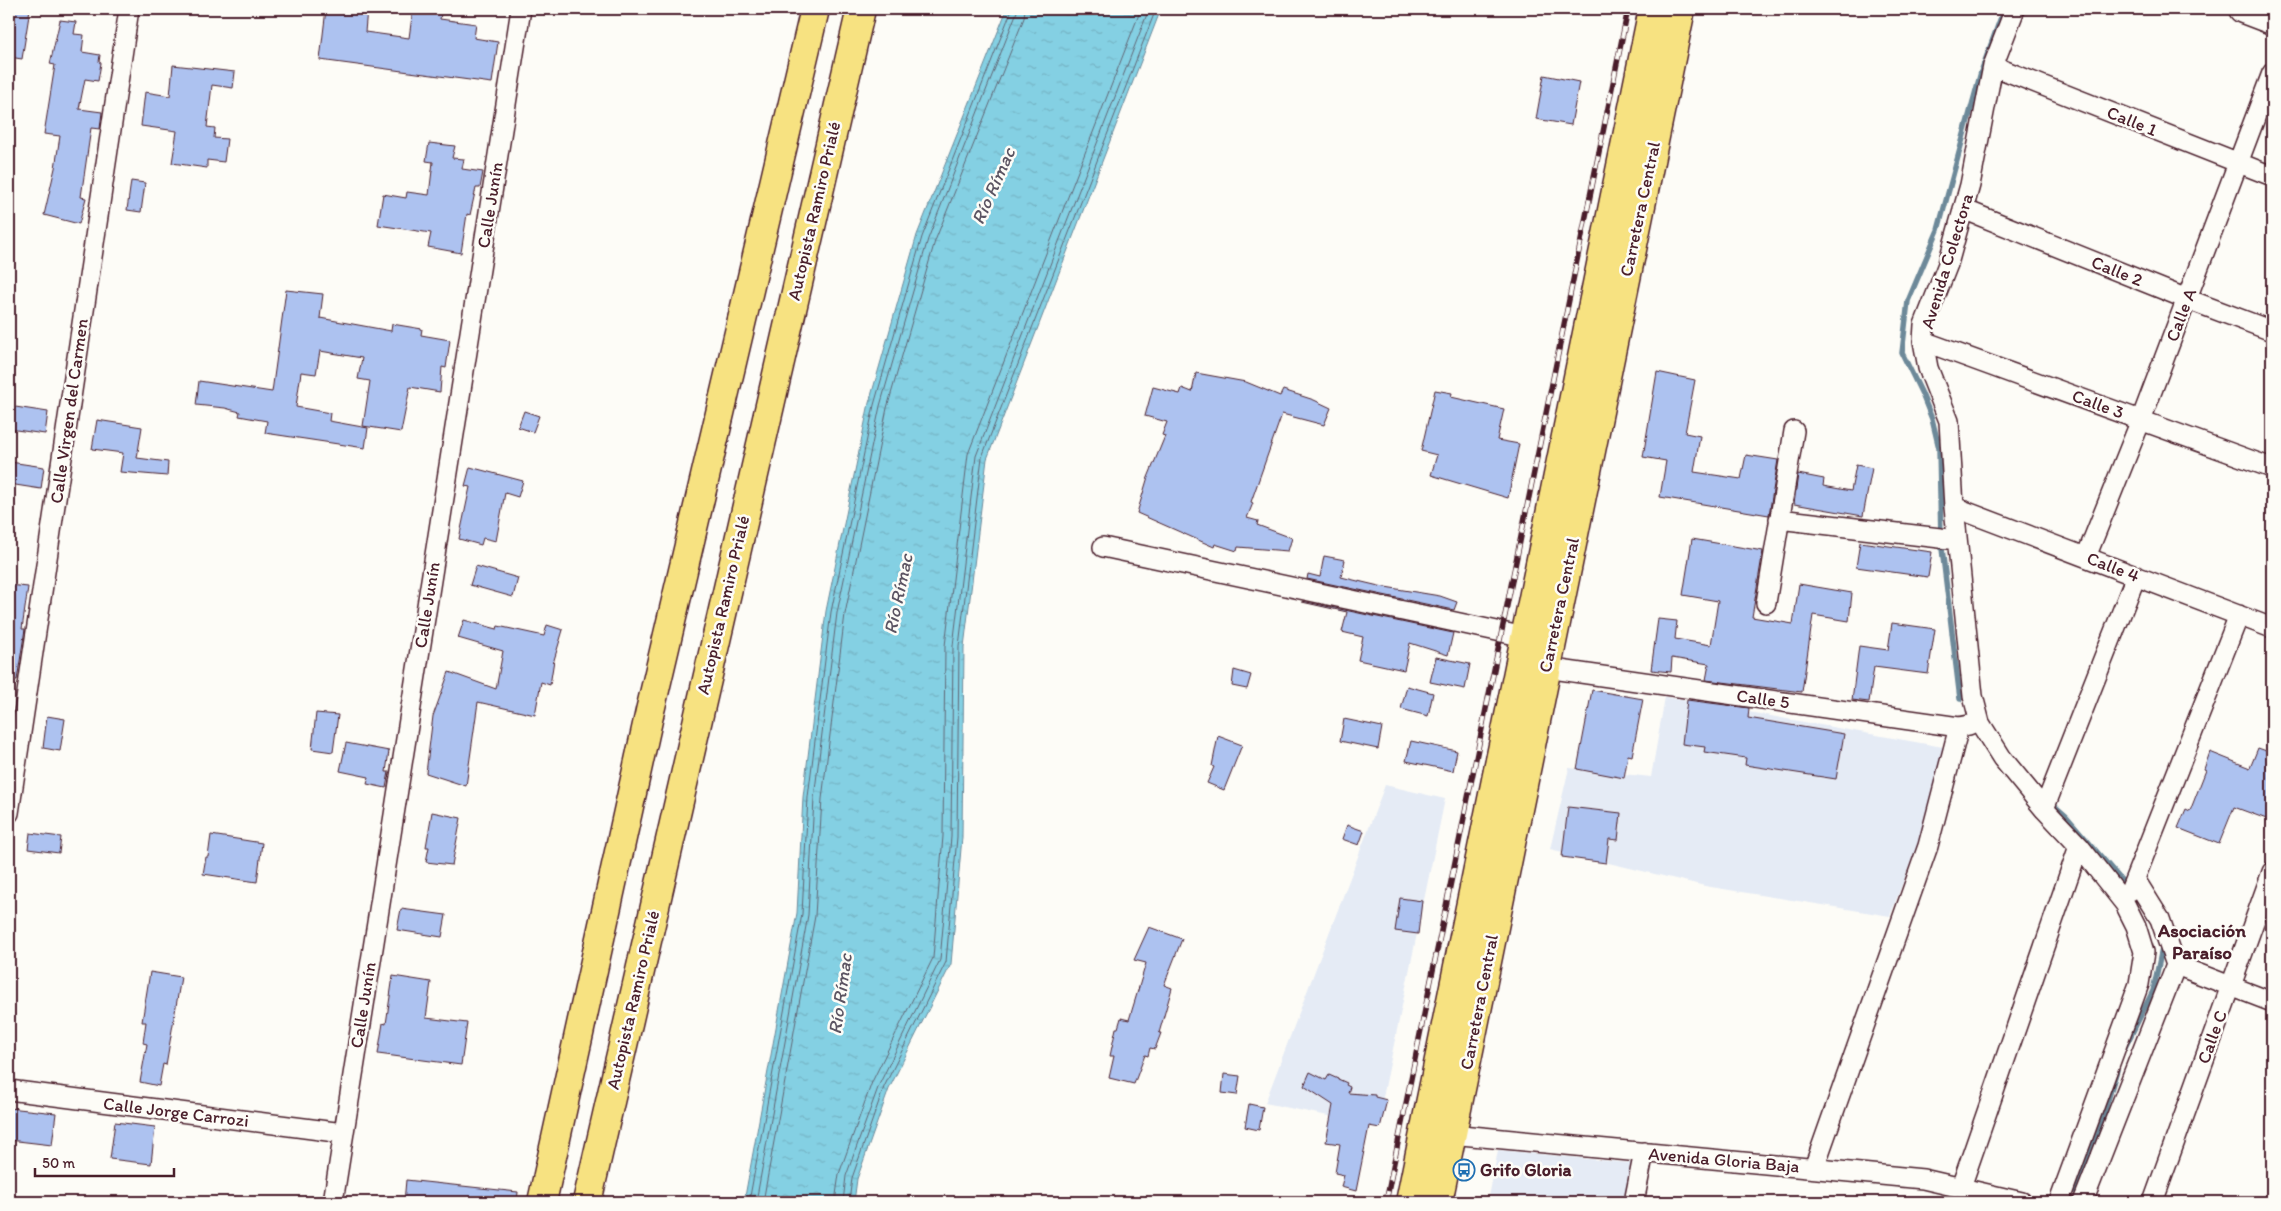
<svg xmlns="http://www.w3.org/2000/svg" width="2281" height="1211" font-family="Itim,sans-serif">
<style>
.built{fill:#e5ebf5}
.water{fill:url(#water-ripples);stroke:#6d8999}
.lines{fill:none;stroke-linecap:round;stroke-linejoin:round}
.shore{stroke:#616675;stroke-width:1}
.stream{stroke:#6d8999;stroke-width:5.5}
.building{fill:#adc2f0;stroke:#4a1f2b}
.street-casing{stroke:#4a1f2b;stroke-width:22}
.secondary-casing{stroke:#4a1f2b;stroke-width:31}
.highway-casing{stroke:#4a1f2b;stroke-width:31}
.street{stroke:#fdfcf7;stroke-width:19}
.secondary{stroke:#fdfcf7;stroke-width:28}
.highway{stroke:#f7e281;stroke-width:28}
.rail-casing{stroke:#4a1f2b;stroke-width:5.5}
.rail{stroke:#fdfcf7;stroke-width:4;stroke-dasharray:11;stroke-linecap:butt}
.labels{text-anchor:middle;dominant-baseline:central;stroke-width:5;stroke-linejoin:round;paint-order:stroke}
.street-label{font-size:18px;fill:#4a1f2b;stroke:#fdfcf7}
.poi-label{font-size:18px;font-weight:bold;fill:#4a1f2b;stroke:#fdfcf7;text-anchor:start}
.water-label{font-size:19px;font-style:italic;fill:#5b5462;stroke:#fdfcf7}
.neighbourhood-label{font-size:19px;font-weight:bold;fill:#4a1f2b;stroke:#fdfcf7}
</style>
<defs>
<pattern id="water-ripples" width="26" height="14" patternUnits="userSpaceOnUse" patternTransform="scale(1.25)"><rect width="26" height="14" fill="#84d0e3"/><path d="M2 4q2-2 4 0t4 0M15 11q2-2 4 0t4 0" fill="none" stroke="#74b2c3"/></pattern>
</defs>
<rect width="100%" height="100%" fill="#fdfcf7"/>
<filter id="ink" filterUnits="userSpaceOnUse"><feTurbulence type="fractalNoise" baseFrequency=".02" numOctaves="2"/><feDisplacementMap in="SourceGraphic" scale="10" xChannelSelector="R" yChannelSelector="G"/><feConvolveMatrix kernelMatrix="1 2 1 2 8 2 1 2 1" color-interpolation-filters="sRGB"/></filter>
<g filter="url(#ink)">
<!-- built -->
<path class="built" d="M1665 697 1954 749 1890 916 1705 886 1550 849 1569 768 1651 777Z
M1385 785 1445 799 1377 1126 1265 1103Z
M1498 1150 1640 1164 1631 1202H1488Z"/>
<!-- water -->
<path class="water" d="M1007 9H1161L987 459 964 647 962 837 951 964 889 1089 857 1179 854 1202H744L797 913 803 797 826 611 869 403 917 235Z"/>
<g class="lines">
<!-- shore -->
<path class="shore" d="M749 1202 802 914 808 797 831 612 874 405 922 237 1012 9
M756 1202 808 915 814 798 837 613 880 406 928 239 1018 9
M763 1202 815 916 822 799 845 614 887 408 935 241 1024 18 1025 9
M835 1202 839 1174 872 1082 933 958 943 836 945 646 968 454 1141 9
M843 1202 846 1176 879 1085 940 960 951 837 953 646 976 456 1149 9
M849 1202 852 1178 884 1087 946 962 957 837 959 646 982 457 1156 9"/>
<!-- stream -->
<path class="stream" d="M1960 699 1941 540 1939 448 1932 419 1922 394 1902 353 1908 301 1938 230 1981 72 2004 9
M2050 802 2066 816 2128 888
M2125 1047 2153 991 2163 944
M2074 1191 2096 1139 2117 1070"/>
</g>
<!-- building -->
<path class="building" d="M9 9H30L22 59 9 57Z
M326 9H367L365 32 409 38 413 9H442L440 19 476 24 474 38 498 42 492 83 320 60Z
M60 20 76 22 74 34 84 35 82 52 100 55 99 62 101 63 98 81 85 79 79 109 102 112 100 129 91 128 81 197 86 198 79 224 44 215 55 168 60 136 44 134 55 65 50 64Z
M173 65 235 72 233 88 212 85 207 127 215 128 214 138 227 139 224 162 207 160V168L172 163 177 131 141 126 145 92 170 96Z
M1544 75 1579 82 1571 125 1536 119Z
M429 143 455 146 452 158 464 159 462 169 483 172 480 188H476L470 215 467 214 461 253 428 247 431 233 378 225 383 194 406 198 407 192 429 195 433 162 426 161Z
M131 181 145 183 141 212 127 210Z
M286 290 323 294 320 318 391 331 392 324 422 329 421 335 450 340 446 368 442 367 440 392 410 387 401 432 363 426 370 381 358 379 362 358 320 351 316 374 301 372 296 407 330 413 329 421 368 428 365 448 265 433 267 421 239 416 240 412 225 408 196 405 199 381 272 392Z
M1657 372 1695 380 1685 433 1700 436 1694 472 1741 479 1746 455 1778 460 1769 515 1660 497 1666 461 1643 457Z
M1196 373 1246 382 1280 396 1283 390 1314 400 1331 408 1324 425 1282 414 1251 502 1253 503 1247 518 1258 521 1257 525 1292 538 1288 551 1238 547 1237 551 1215 544 1214 547 1137 513 1147 480 1165 436 1162 435 1167 422 1145 416 1153 387 1180 394 1182 388 1192 392Z
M1435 390 1452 393 1451 397 1504 409 1497 440 1519 444 1508 498 1431 475 1437 455 1421 451Z
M9 406 48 412 45 434 9 429Z
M524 411 539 416 533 432 518 427Z
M97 420 142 427 137 458 168 462 167 476 120 472 123 453 92 449Z
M10 462 44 467 41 489 9 484Z
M1856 465 1872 468 1863 516 1794 504 1798 474 1824 479 1823 486 1851 491Z
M470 467 523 481 518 497 505 493 496 541 483 538 481 545 459 539 470 487 465 486Z
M1692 539 1763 551 1752 617 1793 624 1799 584 1852 593 1849 621 1813 615 1802 692 1706 680 1709 664 1672 658 1671 672 1651 670 1658 619 1677 621 1675 639 1711 645 1718 601 1683 595Z
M1860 542 1932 552 1928 577 1856 567Z
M1324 556 1345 560 1341 577 1379 586 1440 596 1457 602 1454 610 1307 579 1308 574 1320 577Z
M476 566 518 578 513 597 470 585Z
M9 585 28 587 22 629H25L17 680 9 679Z
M1302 601 1453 633 1448 655 1410 643 1404 670 1358 660 1363 637 1342 632 1347 612 1302 602Z
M464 620 497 629 498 626 544 636 547 625 563 630 554 660 550 685 541 682 535 715 478 702 466 786 426 773 433 716 449 672 496 689 503 651 458 638Z
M1892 623 1935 629 1928 674 1874 667 1869 702 1852 700 1859 646 1888 650Z
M1436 657 1470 664 1465 689 1430 682Z
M1234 670 1251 675 1247 689 1232 686Z
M1407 686 1433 693 1428 716 1401 709Z
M1592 690 1643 699 1632 756 1628 755 1624 778 1577 769Z
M1687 700 1749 708 1748 718 1844 734 1836 779 1745 765 1746 758 1704 752 1705 747 1682 744Z
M316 713 338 715 333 752 312 749Z
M47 716 65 719 60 751 43 748Z
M1344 719 1382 727 1378 749 1340 741Z
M1218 736 1242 745 1224 790 1207 783 1214 767 1212 766Z
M1411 741 1457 751 1453 771 1406 761Z
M346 743 389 751 386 772H389L386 788 367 784 369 777 340 771Z
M2258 748 2272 753V821L2234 807 2219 844 2178 828 2186 809 2190 811 2206 770 2204 769 2210 752 2250 768Z
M1568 807 1621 813 1618 840 1609 839 1606 863 1562 857Z
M432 812 461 818 452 865 426 862 429 847H426Z
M1347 825 1364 831 1359 845 1342 839Z
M30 833 61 837 59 853 28 849Z
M211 835 262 843 257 882 203 874 206 857H208Z
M1400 898 1422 901 1418 934 1395 931Z
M401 909 446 915 442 937 397 930Z
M1149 927 1182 939 1164 985 1172 988 1159 1033H1161L1155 1049 1150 1048 1148 1056 1145 1055 1134 1084 1109 1078 1114 1056H1110L1116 1028H1118L1121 1018 1129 1020 1136 997 1146 963 1134 960Z
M150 972 181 977 166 1065 163 1064 159 1086 140 1082 147 1044 143 1043 146 1022H142Z
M393 976 431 982 426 1018 467 1023 461 1065 378 1054 383 1023 386 1024Z
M1310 1072 1326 1080 1329 1075 1347 1083 1346 1085 1350 1087 1348 1093 1375 1095V1097L1387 1100 1380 1128 1369 1126 1356 1191 1341 1187 1344 1175 1335 1173 1340 1144 1326 1142 1333 1105 1304 1086Z
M1224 1074 1240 1076 1237 1095 1222 1093Z
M1249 1104 1263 1107 1259 1130 1245 1127Z
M9 1108 56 1113 52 1145 9 1140Z
M115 1122 155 1127 151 1164 110 1159Z
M406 1180 518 1192 517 1202H404Z"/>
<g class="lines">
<!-- street casing -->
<g class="street-casing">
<path id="street" d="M2015 9 1993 66 1970 185 1948 264 1924 325 1923 341 1928 368 1949 421 1954 507 1973 696 1980 723 2002 758 2044 809 2079 846 2125 904 2136 926 2144 952 2139 984 2059 1202
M1993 66 2272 176
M1963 209 2187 299 2272 331
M1923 341 2272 468
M1954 507 2272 628
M1779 519 1957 540
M1103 547 1525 637
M2086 557 2141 420 2272 73
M1766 603 1794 431
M1546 668 1959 727 1969 725
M2044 809 2136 576
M9 813 129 9
M2130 891 2239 615
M2176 965 2272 1002
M9 1090 343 1133
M1440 1133 1923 1179 2022 1202
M1814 1168 1928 846 1959 727
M1961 1187 2079 846
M333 1202 521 9
M1634 1202 1644 1152
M2083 1202 2176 965 2160 919 2135 879
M2153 1202 2272 872"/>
</g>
<!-- secondary casing -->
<g class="secondary-casing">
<path id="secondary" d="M2243 9 2272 20"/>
</g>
<!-- highway casing -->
<g class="highway-casing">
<path id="highway" d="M542 1202 650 711 815 9
M587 1202 861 9
M1410 1202 1653 9
M1438 1202 1681 9"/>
</g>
<!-- street -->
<use href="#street" class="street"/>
<!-- secondary -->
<use href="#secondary" class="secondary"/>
<!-- highway -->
<use href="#highway" class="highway"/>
<!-- rail casing -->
<g class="rail-casing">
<path id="rail" d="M1386 1202 1628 9"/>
</g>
<!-- rail -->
<use href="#rail" class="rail"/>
</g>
</g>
<!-- icons -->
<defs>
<g id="bus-ring" transform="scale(1.125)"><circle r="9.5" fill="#fdfcf7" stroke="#1f6fb2" stroke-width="1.5"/><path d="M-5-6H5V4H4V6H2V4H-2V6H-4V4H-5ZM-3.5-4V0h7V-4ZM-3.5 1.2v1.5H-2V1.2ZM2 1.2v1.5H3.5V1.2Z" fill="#1f6fb2"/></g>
</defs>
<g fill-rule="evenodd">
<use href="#bus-ring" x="1464" y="1170"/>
</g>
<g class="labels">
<!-- street labels -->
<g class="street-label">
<text transform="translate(2132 121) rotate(22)">Calle 1</text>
<text transform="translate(490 205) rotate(-81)">Calle Junín</text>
<text transform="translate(1640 209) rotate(-78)">Carretera Central</text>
<text transform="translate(814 211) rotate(-77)">Autopista Ramiro Prialé</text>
<text transform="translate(1947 261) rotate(-73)">Avenida Colectora</text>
<text transform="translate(2117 271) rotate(22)">Calle 2</text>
<text transform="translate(2181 315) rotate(-69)">Calle A</text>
<text transform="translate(2098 404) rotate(20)">Calle 3</text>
<text transform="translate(69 411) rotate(-82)">Calle Virgen del Carmen</text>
<text transform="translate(2113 567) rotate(21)">Calle 4</text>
<text transform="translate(427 605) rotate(-81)">Calle Junín</text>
<text transform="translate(723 605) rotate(-77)">Autopista Ramiro Prialé</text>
<text transform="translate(1559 605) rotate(-78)">Carretera Central</text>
<text transform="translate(1763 699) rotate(8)">Calle 5</text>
<text transform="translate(633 1000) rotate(-77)">Autopista Ramiro Prialé</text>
<text transform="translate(1479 1002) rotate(-79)">Carretera Central</text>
<text transform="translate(363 1005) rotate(-81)">Calle Junín</text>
<text transform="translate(2212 1037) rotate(-70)">Calle C</text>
<text transform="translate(176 1112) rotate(7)">Calle Jorge Carrozi</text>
<text transform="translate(1724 1160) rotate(5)">Avenida Gloria Baja</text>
</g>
<!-- poi labels -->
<g class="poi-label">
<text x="1480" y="1170">Grifo Gloria</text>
</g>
<!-- water labels -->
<g class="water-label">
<text transform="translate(993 186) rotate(-66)">Río Rímac</text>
<text transform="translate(898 594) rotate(-78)">Río Rímac</text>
<text transform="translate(840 994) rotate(-82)">Río Rímac</text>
</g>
<!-- neighbourhood labels -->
<g class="neighbourhood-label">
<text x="2202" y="930">Asociación<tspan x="2202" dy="22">Paraíso</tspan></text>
</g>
</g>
<!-- margin -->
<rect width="2281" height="1211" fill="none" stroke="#fdfcf7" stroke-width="30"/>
<rect x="15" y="15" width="2251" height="1181" fill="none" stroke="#4a1f2b" stroke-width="2" filter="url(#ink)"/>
<!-- scale -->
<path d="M35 1168v8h139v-8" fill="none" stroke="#4a1f2b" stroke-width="2.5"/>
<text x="42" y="1168" font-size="15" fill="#4a1f2b" stroke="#fdfcf7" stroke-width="4" paint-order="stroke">50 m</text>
</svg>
